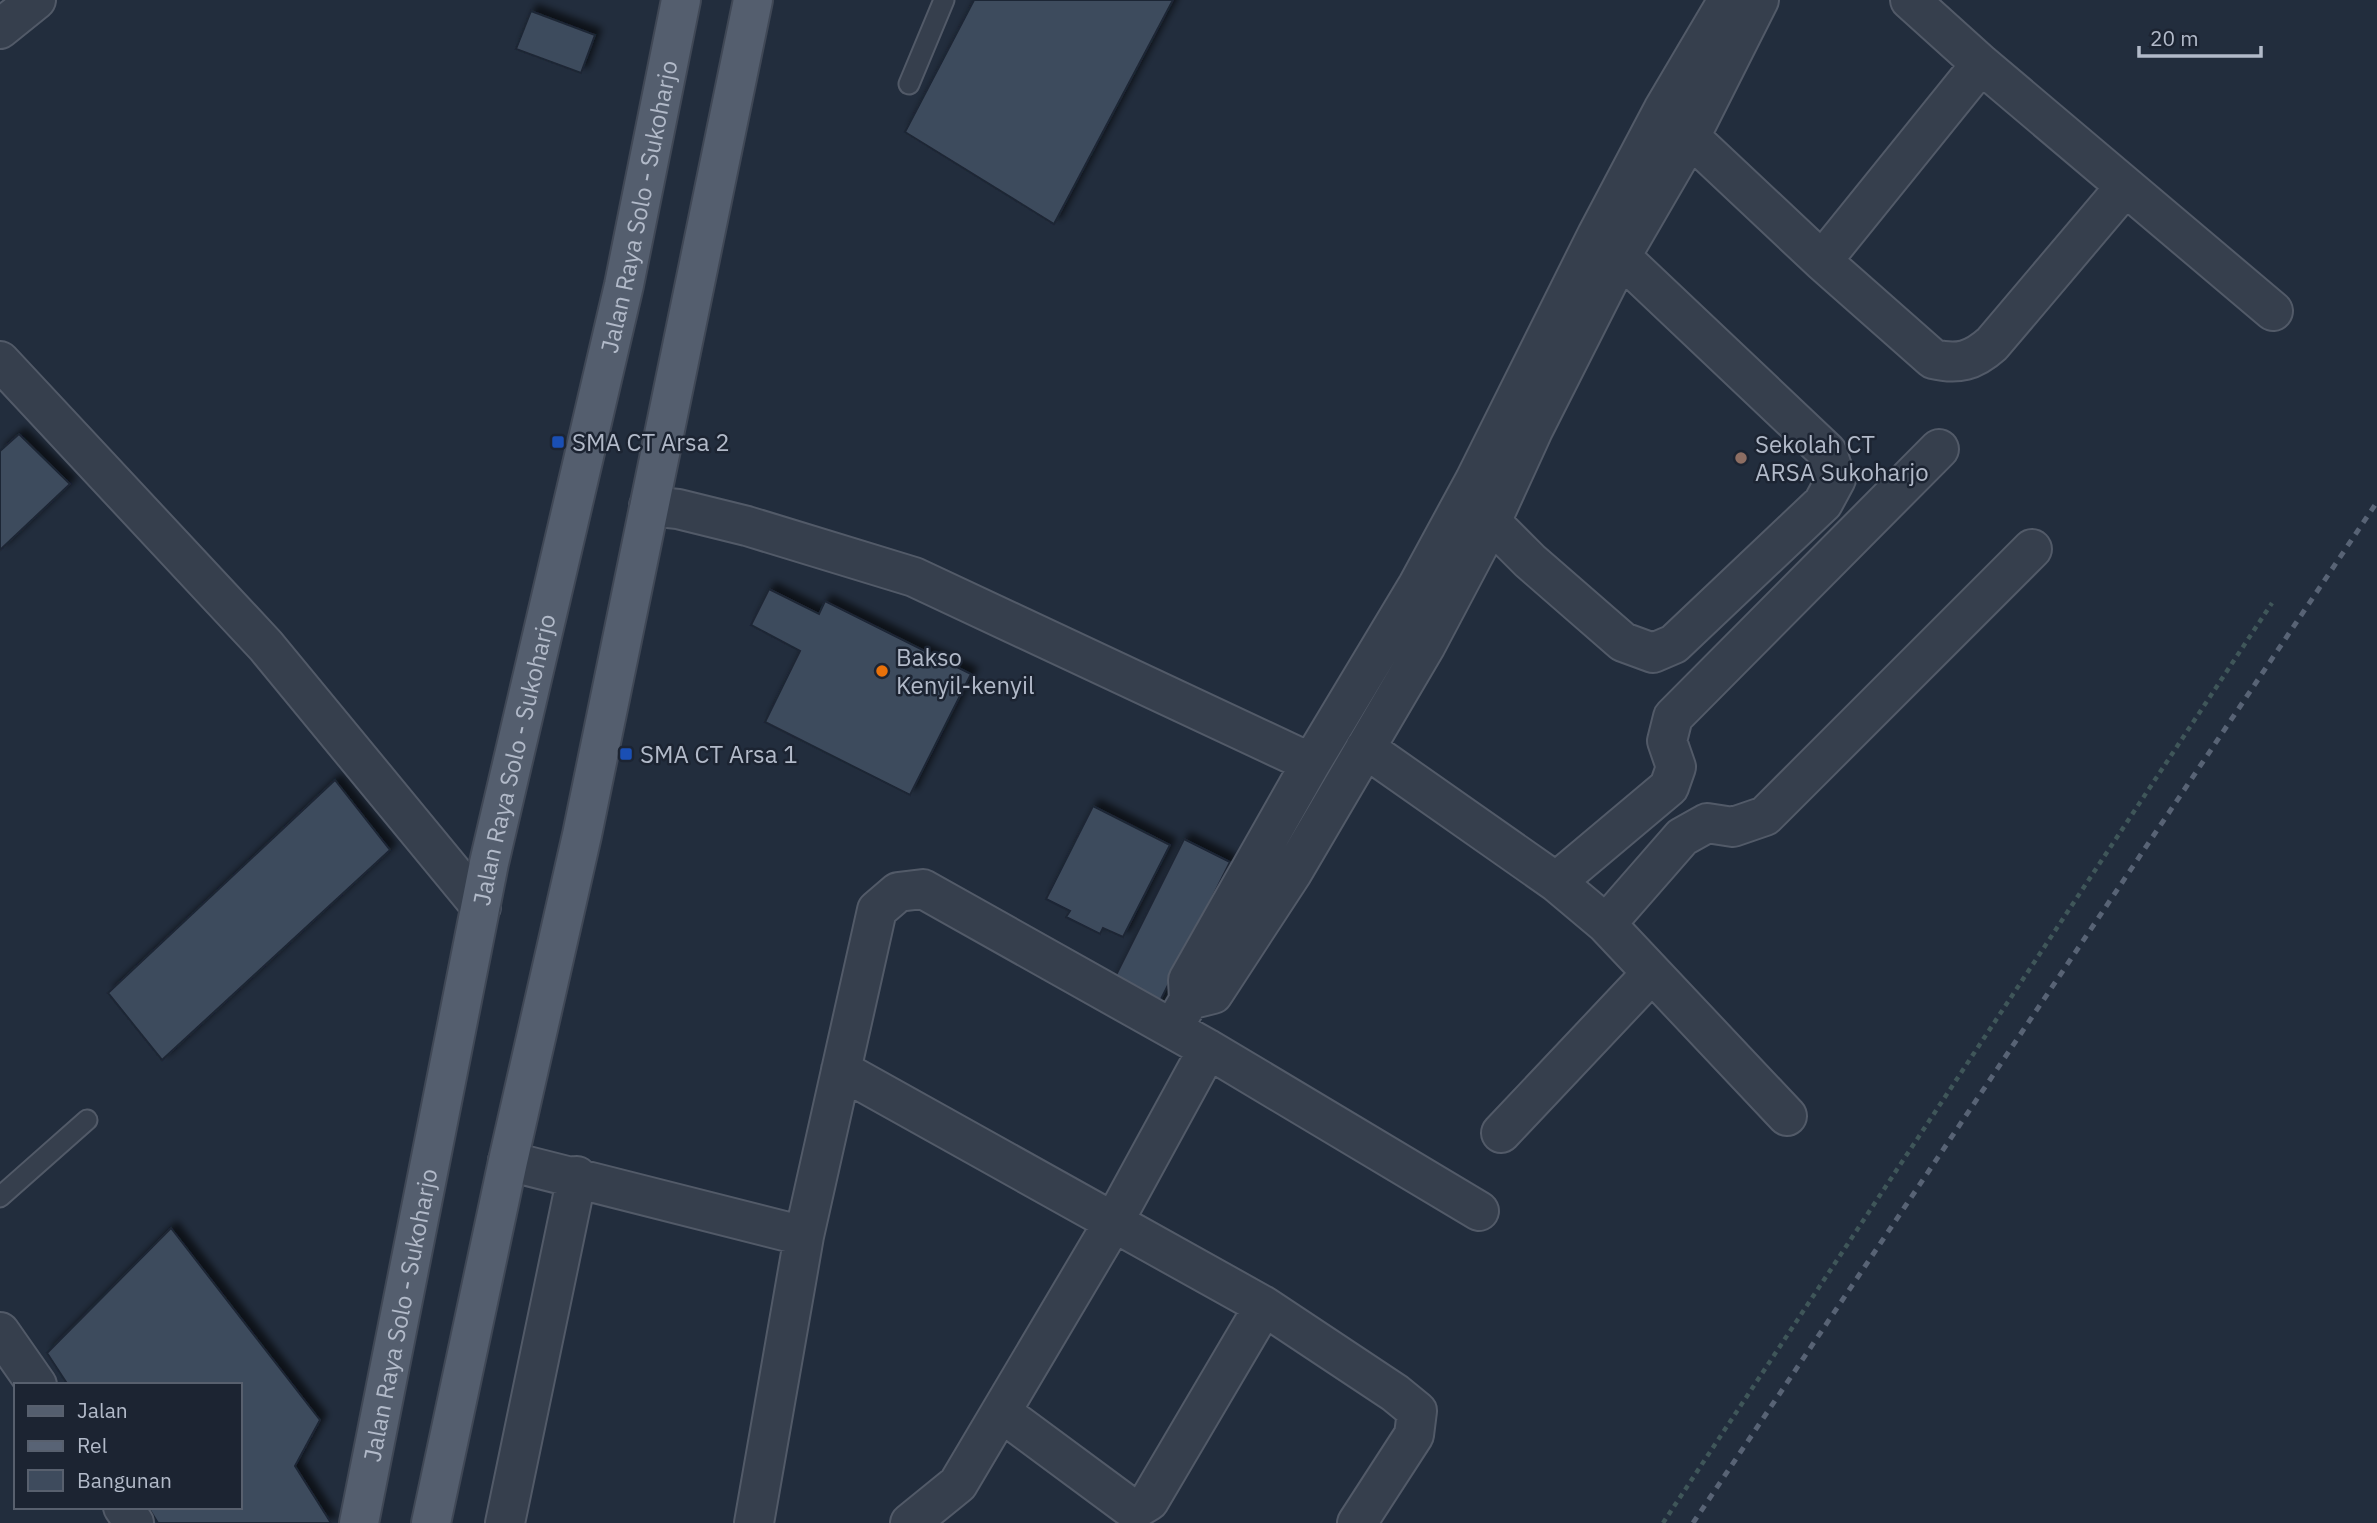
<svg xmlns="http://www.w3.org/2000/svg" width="2377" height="1523" font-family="'IBM Plex Sans',sans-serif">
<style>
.building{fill:#3e4b5d;stroke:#1e2634;stroke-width:2;filter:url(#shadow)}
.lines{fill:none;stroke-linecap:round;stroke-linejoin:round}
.service-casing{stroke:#525a68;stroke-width:23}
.minor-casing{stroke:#525a68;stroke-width:42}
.primary-casing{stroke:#404856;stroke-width:42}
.path{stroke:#3f5659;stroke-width:4.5;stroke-dasharray:5 5;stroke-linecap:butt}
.service{stroke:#363f4d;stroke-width:19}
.minor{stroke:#363f4d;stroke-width:38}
.primary{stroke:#545e6e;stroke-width:38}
.rail{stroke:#586375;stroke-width:5;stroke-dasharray:7 7;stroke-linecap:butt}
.transit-dot{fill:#1a4fb4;stroke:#1c2432;stroke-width:2.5}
.education-dot{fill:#8d6e63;stroke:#1c2432;stroke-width:2.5}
.food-dot{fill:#e8710a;stroke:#1c2432;stroke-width:2.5}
.labels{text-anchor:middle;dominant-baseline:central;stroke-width:5;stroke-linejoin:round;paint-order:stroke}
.street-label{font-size:24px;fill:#b2bac9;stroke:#1c2432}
.poi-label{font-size:24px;fill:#b2bac9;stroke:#1c2432;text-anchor:start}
</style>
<defs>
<filter id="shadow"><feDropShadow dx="6" dy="-6" stdDeviation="3.5" flood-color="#0009"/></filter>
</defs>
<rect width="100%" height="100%" fill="#222d3d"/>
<!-- building -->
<path class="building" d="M974 0H1173L1054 224 905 132Z
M531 11 595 35 581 73 516 49Z
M19 434 70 484 0 550V451Z
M769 589 819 614 825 601 971 674 910 795 765 722 800 651 751 625Z
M335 780 390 850 162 1060 108 993Z
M1093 806 1170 845 1123 937 1103 928 1100 934 1066 917 1070 911 1046 899Z
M1184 839 1230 862 1154 1013 1108 991Z
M171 1228 320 1420 295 1466 331 1523H158L148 1507H240V1385H68L47 1353Z"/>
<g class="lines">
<!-- service casing -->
<g class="service-casing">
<path id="service" d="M909 84 944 0
M0 1197 87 1120"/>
</g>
<!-- minor casing -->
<g class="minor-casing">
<path id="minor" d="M1910 0 1981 64 2273 311
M0 29 36 0
M1672 120 1822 261 1981 64
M1822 261 1933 359C1958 365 1973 361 1992 344L2125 187
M0 361 266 646 481 907
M649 506 678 509 747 526 914 577 1311 763
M1491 522 1530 561 1623 642 1653 653 1674 644 1823 503 1836 479 1827 452 1603 240
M1365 748 1556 882 1606 924 1682 837 1707 823 1733 827 1765 816 2032 549
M1556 882 1669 787 1676 767 1667 741 1673 717 1939 449
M1606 924 1787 1116
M1189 1000 1213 994 1292 873 1426 645 1491 522 1533 430 1621 256 1689 139 1759 0
M1182 1012 1189 1000 1188 980 1311 763 1418 585 1475 480 1597 235 1663 110 1728 0
M841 1070 1264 1306 1395 1393 1417 1411 1414 1435 1357 1523
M1501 1133 1652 973
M508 1161 804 1236
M0 1332 37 1385
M1001 1412 1128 1506 1139 1507 1149 1501 1264 1306
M123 1507 134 1523
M505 1523 577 1176
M754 1523 804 1236 877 910 898 892 923 889 1208 1049 1479 1211
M910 1523 958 1484 1114 1221 1208 1049"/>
</g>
<!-- primary casing -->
<g class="primary-casing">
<g id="primary">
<path id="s1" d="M359 1523 489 863 624 285 681 0"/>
<path d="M431 1523 508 1161 582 835 753 0"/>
</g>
</g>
<!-- path -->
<path class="path" d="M1663 1523 2272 603"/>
<!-- service -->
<use href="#service" class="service"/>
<!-- minor -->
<use href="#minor" class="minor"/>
<!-- primary -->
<use href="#primary" class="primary"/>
<!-- rail -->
<path class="rail" d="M1693 1523 2377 502"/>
</g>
<!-- markers -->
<g class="transit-dot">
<rect x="551" y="435" width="14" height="14" rx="3.5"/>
<rect x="619" y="747" width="14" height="14" rx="3.5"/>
</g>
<circle class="education-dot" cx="1741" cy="458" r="7"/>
<circle class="food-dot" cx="882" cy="671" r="7"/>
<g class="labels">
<!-- street labels -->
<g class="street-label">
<text stroke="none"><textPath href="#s1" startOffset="1346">Jalan Raya Solo - Sukoharjo</textPath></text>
<text stroke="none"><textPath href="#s1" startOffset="779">Jalan Raya Solo - Sukoharjo</textPath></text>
<text stroke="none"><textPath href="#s1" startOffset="212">Jalan Raya Solo - Sukoharjo</textPath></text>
</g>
<!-- poi labels -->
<g class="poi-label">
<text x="572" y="442">SMA CT Arsa 2</text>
<text x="1755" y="444">Sekolah CT<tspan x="1755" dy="28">ARSA Sukoharjo</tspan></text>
<text x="896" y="657">Bakso<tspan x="896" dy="28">Kenyil-kenyil</tspan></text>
<text x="640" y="754">SMA CT Arsa 1</text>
</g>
</g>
<!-- legend -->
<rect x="14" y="1383" width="228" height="126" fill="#1c2432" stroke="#58606e" stroke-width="2"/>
<rect x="28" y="1406" width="35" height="10" fill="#545e6e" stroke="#58606e" stroke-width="2"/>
<text x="77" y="1418" font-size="21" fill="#b2bac9">Jalan</text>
<rect x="28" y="1441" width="35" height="10" fill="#586375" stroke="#58606e" stroke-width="2"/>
<text x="77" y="1453" font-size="21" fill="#b2bac9">Rel</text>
<rect x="28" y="1470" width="35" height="21" fill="#3e4b5d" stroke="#58606e" stroke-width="2"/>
<text x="77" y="1488" font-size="21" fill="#b2bac9">Bangunan</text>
<!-- scale -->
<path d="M2139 46v10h122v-10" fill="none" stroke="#b2bac9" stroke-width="3.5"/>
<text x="2150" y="46" font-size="21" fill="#b2bac9" stroke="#1c2432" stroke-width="5" paint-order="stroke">20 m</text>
</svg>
